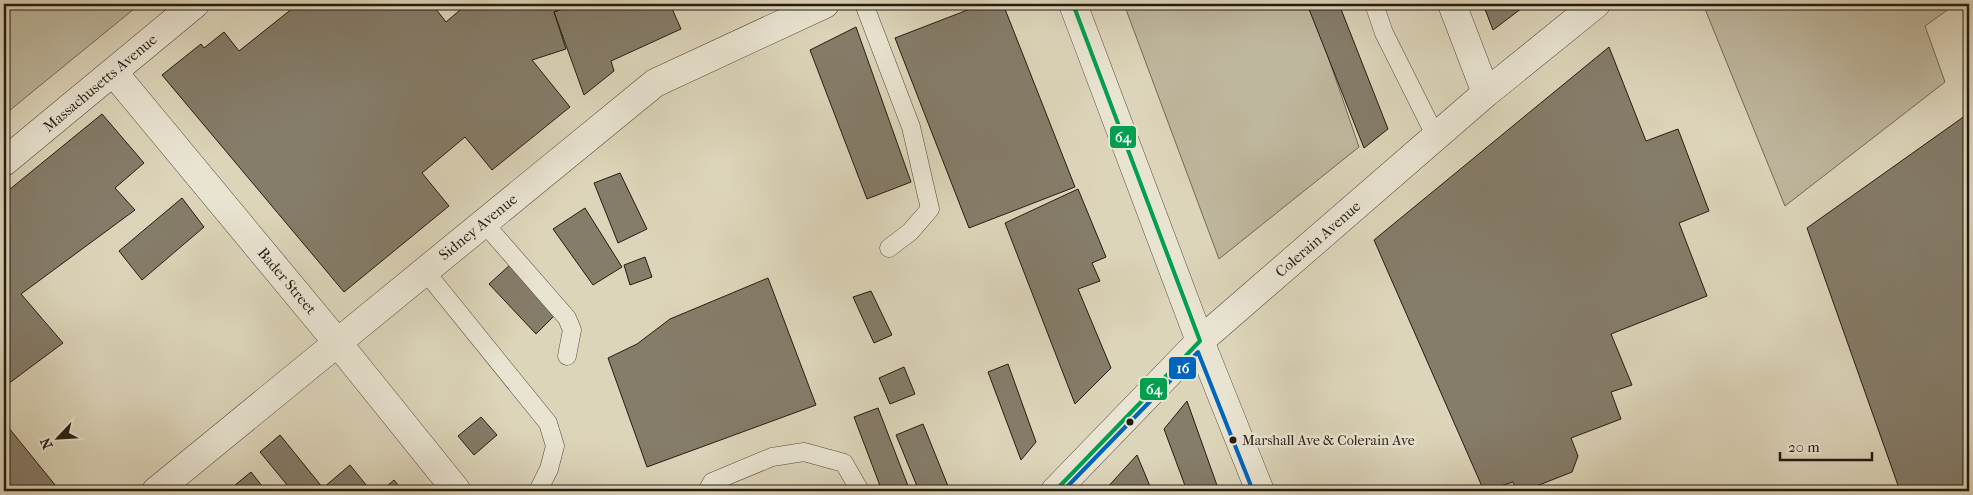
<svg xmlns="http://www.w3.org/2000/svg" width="1973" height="495" font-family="'IM FELL French Canon',serif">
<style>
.green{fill:#beb69d;stroke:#726957}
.building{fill:#857c69;stroke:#251c11}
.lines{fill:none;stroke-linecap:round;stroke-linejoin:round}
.lane-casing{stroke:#534a3b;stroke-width:19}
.street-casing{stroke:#534a3b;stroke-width:29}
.lane{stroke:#e9e4d2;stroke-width:18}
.street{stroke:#e9e4d2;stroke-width:28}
.bus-1-casing{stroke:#e9e4d2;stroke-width:8}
.bus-2-casing{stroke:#e9e4d2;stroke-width:8}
.bus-1{stroke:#029f4e;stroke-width:4}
.bus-2{stroke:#0065bd;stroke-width:4}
.bus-dot{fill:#251c11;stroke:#e9e4d2;stroke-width:2}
.labels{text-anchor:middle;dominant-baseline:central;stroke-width:5;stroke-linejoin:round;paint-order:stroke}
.bus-label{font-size:14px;fill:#251c11;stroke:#e9e4d2;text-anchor:start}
.street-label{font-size:15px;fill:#251c11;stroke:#e9e4d2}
.line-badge{stroke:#e9e4d2;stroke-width:2}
.badge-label{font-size:14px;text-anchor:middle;font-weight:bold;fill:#fff}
</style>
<rect width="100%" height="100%" fill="#ddd5ba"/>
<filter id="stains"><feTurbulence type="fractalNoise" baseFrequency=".004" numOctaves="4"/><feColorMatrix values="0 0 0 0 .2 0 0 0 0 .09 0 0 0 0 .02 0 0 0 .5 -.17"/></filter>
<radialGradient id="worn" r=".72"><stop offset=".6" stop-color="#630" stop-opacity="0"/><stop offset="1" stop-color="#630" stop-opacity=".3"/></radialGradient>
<!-- green -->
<path class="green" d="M4 4H140L4 115Z
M1124 4H1310L1359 147 1219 259Z
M1703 4H1956L1925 26 1945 82 1785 206Z"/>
<!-- building -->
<path class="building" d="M298 4H432L446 22 467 4H575L554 12 566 49 532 60 570 107 492 170 465 137 422 173 449 206 344 292 162 75 201 44 204 48 224 32 239 51Z
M575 4H670L681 29 611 61 614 71 584 95 554 12Z
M983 4H1003L1075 187 969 228 895 38Z
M1307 4H1339L1388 129 1364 148Z
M1483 4H1526V5L1493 30Z
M856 27 911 182 867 199 810 50Z
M1609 47 1646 141 1678 129 1709 211 1679 223 1707 296 1611 334 1632 385 1611 392 1621 419 1571 438 1578 456 1572 472 1524 491H1517L1513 482 1484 491 1374 240Z
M1969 113V362L1964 365 1969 380V491H1900L1807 228Z
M102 114 144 163 115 188 135 210 21 294 63 343 4 387V194Z
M620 173 647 229 618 243 594 183Z
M1078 189 1106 257 1092 263 1100 281 1078 289 1111 368 1075 404 1005 223Z
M182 198 204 227 142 280 119 251Z
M585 208 622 267 593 285 553 229Z
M645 257 652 277 630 285 624 265Z
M511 264 554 316 536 334 489 284Z
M768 278 816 405 647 467 608 358 637 344 670 319Z
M871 291 892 335 874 343 853 297Z
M1008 364 1036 442 1021 460 988 372Z
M904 367 915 394 890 404 879 378Z
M1187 401 1219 491H1187L1164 429Z
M878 408 910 491H882L854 417Z
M481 417 497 435 474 455 458 436Z
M4 422 60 491H4Z
M923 424 950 491H919L896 435Z
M280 435 323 488 350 465 371 491H292L260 452Z
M1137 455 1152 491H1104Z
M251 472 266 491H216L224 485 229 490Z
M394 480 403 491H381Z"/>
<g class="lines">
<!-- lane casing -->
<g class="lane-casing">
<path id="lane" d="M864 4 911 127 930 209 910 232 889 248
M1374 4 1384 33 1436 137
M484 223 567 318 572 330 567 356
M425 271 548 423 555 446 549 469 538 491
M707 491 712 482 772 457 804 452 844 463 860 491"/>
</g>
<!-- street casing -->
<g class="street-casing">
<path id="street" d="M1073 4 1200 341 1260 491
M1452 4 1486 93
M114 73 337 342 457 491
M4 162 195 4
M156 491 655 83 825 4
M1055 491 1200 341 1486 93 1596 4"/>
</g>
<!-- lane -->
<use href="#lane" class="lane"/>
<!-- street -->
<use href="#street" class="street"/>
<!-- bus-1 casing -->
<g class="bus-1-casing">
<path id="bus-1" d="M1055 491 1200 341 1073 4"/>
</g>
<!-- bus-2 casing -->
<g class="bus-2-casing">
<path id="bus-2" d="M1063 491 1198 352 1253 491"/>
</g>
<!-- bus-1 -->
<use href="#bus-1" class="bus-1"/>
<!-- bus-2 -->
<use href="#bus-2" class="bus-2"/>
</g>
<!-- markers -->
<g class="bus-dot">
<circle cx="1130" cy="422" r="4.5"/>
<circle cx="1233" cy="440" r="4.5"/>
</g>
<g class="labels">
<!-- bus labels -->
<g class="bus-label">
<text x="1242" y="440">Marshall Ave &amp; Colerain Ave</text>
</g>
<!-- street labels -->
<g class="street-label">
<text transform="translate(100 83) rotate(-40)">Massachusetts Avenue</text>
<text transform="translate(478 227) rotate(-39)">Sidney Avenue</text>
<text transform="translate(1318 239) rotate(-41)">Colerain Avenue</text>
<text transform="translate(287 281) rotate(50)">Bader Street</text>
</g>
</g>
<g class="line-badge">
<rect x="1109" y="125" width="28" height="24" rx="5" fill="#029f4e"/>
<rect x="1168" y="356" width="29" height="24" rx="5" fill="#0065bd"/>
<rect x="1139" y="377" width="29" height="24" rx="5" fill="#029f4e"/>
</g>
<g class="badge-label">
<text x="1123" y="142">64</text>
<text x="1183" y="373">16</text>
<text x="1154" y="394">64</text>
</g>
<!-- margin -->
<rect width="1973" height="495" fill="none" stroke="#ddd5ba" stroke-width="20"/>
<rect x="5" y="5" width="1963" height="485" fill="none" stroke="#251c11" stroke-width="2.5"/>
<rect x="10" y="10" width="1953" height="475" fill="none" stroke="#251c11"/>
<!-- north arrow -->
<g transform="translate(58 438) rotate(245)" stroke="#e9e4d2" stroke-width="4" paint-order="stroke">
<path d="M0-4L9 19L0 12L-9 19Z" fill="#251c11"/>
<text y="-8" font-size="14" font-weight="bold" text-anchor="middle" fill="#251c11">N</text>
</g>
<!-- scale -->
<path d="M1780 452v8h92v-8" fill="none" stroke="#251c11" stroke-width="2.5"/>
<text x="1788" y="452" font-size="15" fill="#251c11" stroke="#e9e4d2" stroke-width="4" paint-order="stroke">20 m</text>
<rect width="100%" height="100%" filter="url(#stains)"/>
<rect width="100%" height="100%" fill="url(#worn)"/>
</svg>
